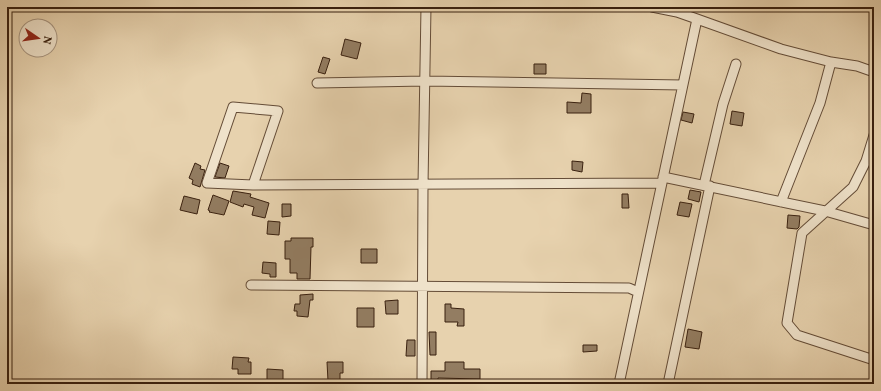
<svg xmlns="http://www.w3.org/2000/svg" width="881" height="391" font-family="Vollkorn,serif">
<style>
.building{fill:#937d62;stroke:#39200f}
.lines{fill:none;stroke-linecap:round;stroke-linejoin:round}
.minor-casing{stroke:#644c37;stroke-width:11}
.minor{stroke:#efe2ca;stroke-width:9}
</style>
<rect width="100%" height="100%" fill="#e7d2ae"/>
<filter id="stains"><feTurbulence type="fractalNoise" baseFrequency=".005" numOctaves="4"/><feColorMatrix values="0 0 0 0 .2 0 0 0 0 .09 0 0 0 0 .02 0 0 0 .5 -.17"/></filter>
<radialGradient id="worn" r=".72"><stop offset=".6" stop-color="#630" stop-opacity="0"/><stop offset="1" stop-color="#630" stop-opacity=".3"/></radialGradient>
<!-- building -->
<path class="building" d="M345 39 361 43 357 59 341 55Z
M323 57 330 59 325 74 318 72Z
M534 64H546V74H534Z
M582 93 591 94V113H567V102L581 103Z
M732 111 744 113 742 126 730 124Z
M683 112 694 114 692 123 681 120Z
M572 161 583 162 582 172 572 170Z
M195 163 201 166 200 169 205 170 200 187 192 184 193 180 189 178Z
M220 163 229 166 225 178 215 177Z
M690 190 701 192 699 202 688 199Z
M233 191 251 194 250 197 269 203 265 218 252 215 254 207 244 204 243 207 230 202Z
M622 194H628L629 208H622Z
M213 195 229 201 224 215 209 212 210 211 208 210Z
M184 196 200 200 197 214 180 210Z
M680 202 692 204 689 217 677 215Z
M282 204H291V216L282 217Z
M788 215 800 216 799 227 797 229 787 228Z
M268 221 280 222 279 235 267 234Z
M291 238H313V247H311L310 279H297V273H290V259H285V241H291Z
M361 249H377V263H361Z
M263 262 276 263V277H270V274L262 273Z
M313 294V300H310L308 317 297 316V311H294L295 304H300V295Z
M398 300V314H386L385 301Z
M445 304H451V308L464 309V326H457L458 322H445Z
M357 308H374V327H357Z
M688 329 702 332 699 349 685 347Z
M429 332H436V355H430Z
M407 340H415V356H406Z
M583 345H597V351L583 352Z
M233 357 249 358 248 362H251V374H238V369H232Z
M327 362H343V373H340V380L328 381Z
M445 362H464V369H480V379L438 378V384H431V371H445Z
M267 369 283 370V380H267Z"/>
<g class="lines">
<!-- minor casing -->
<g class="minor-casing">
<path id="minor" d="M652 7 677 12 697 19 781 49 831 62 857 66 874 72
M317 83 425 81 683 85
M874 135 866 161 853 187 802 233 787 323 797 335 874 360
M663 177 825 211 874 225
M253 185 278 111 233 107 207 183 253 185 661 183
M704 185 723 104 736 64
M781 202 820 103 831 62
M251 285 629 288 638 292
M422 384 423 185 426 7
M619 384 697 19
M668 384 710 186"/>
</g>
<!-- minor -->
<use href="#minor" class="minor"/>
</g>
<!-- margin -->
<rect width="881" height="391" fill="none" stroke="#e7d2ae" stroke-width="24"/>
<rect x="8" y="8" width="865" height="375" fill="none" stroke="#39200f" stroke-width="2"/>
<rect x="12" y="12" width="857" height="367" fill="none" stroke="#39200f"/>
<!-- north arrow -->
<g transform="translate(38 38) rotate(103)"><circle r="19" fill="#efe2ca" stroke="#a6947f"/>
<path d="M0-3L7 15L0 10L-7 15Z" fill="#8f2418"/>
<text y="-6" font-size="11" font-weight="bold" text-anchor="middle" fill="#39200f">N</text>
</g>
<rect width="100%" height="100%" filter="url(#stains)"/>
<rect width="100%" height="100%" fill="url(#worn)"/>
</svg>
